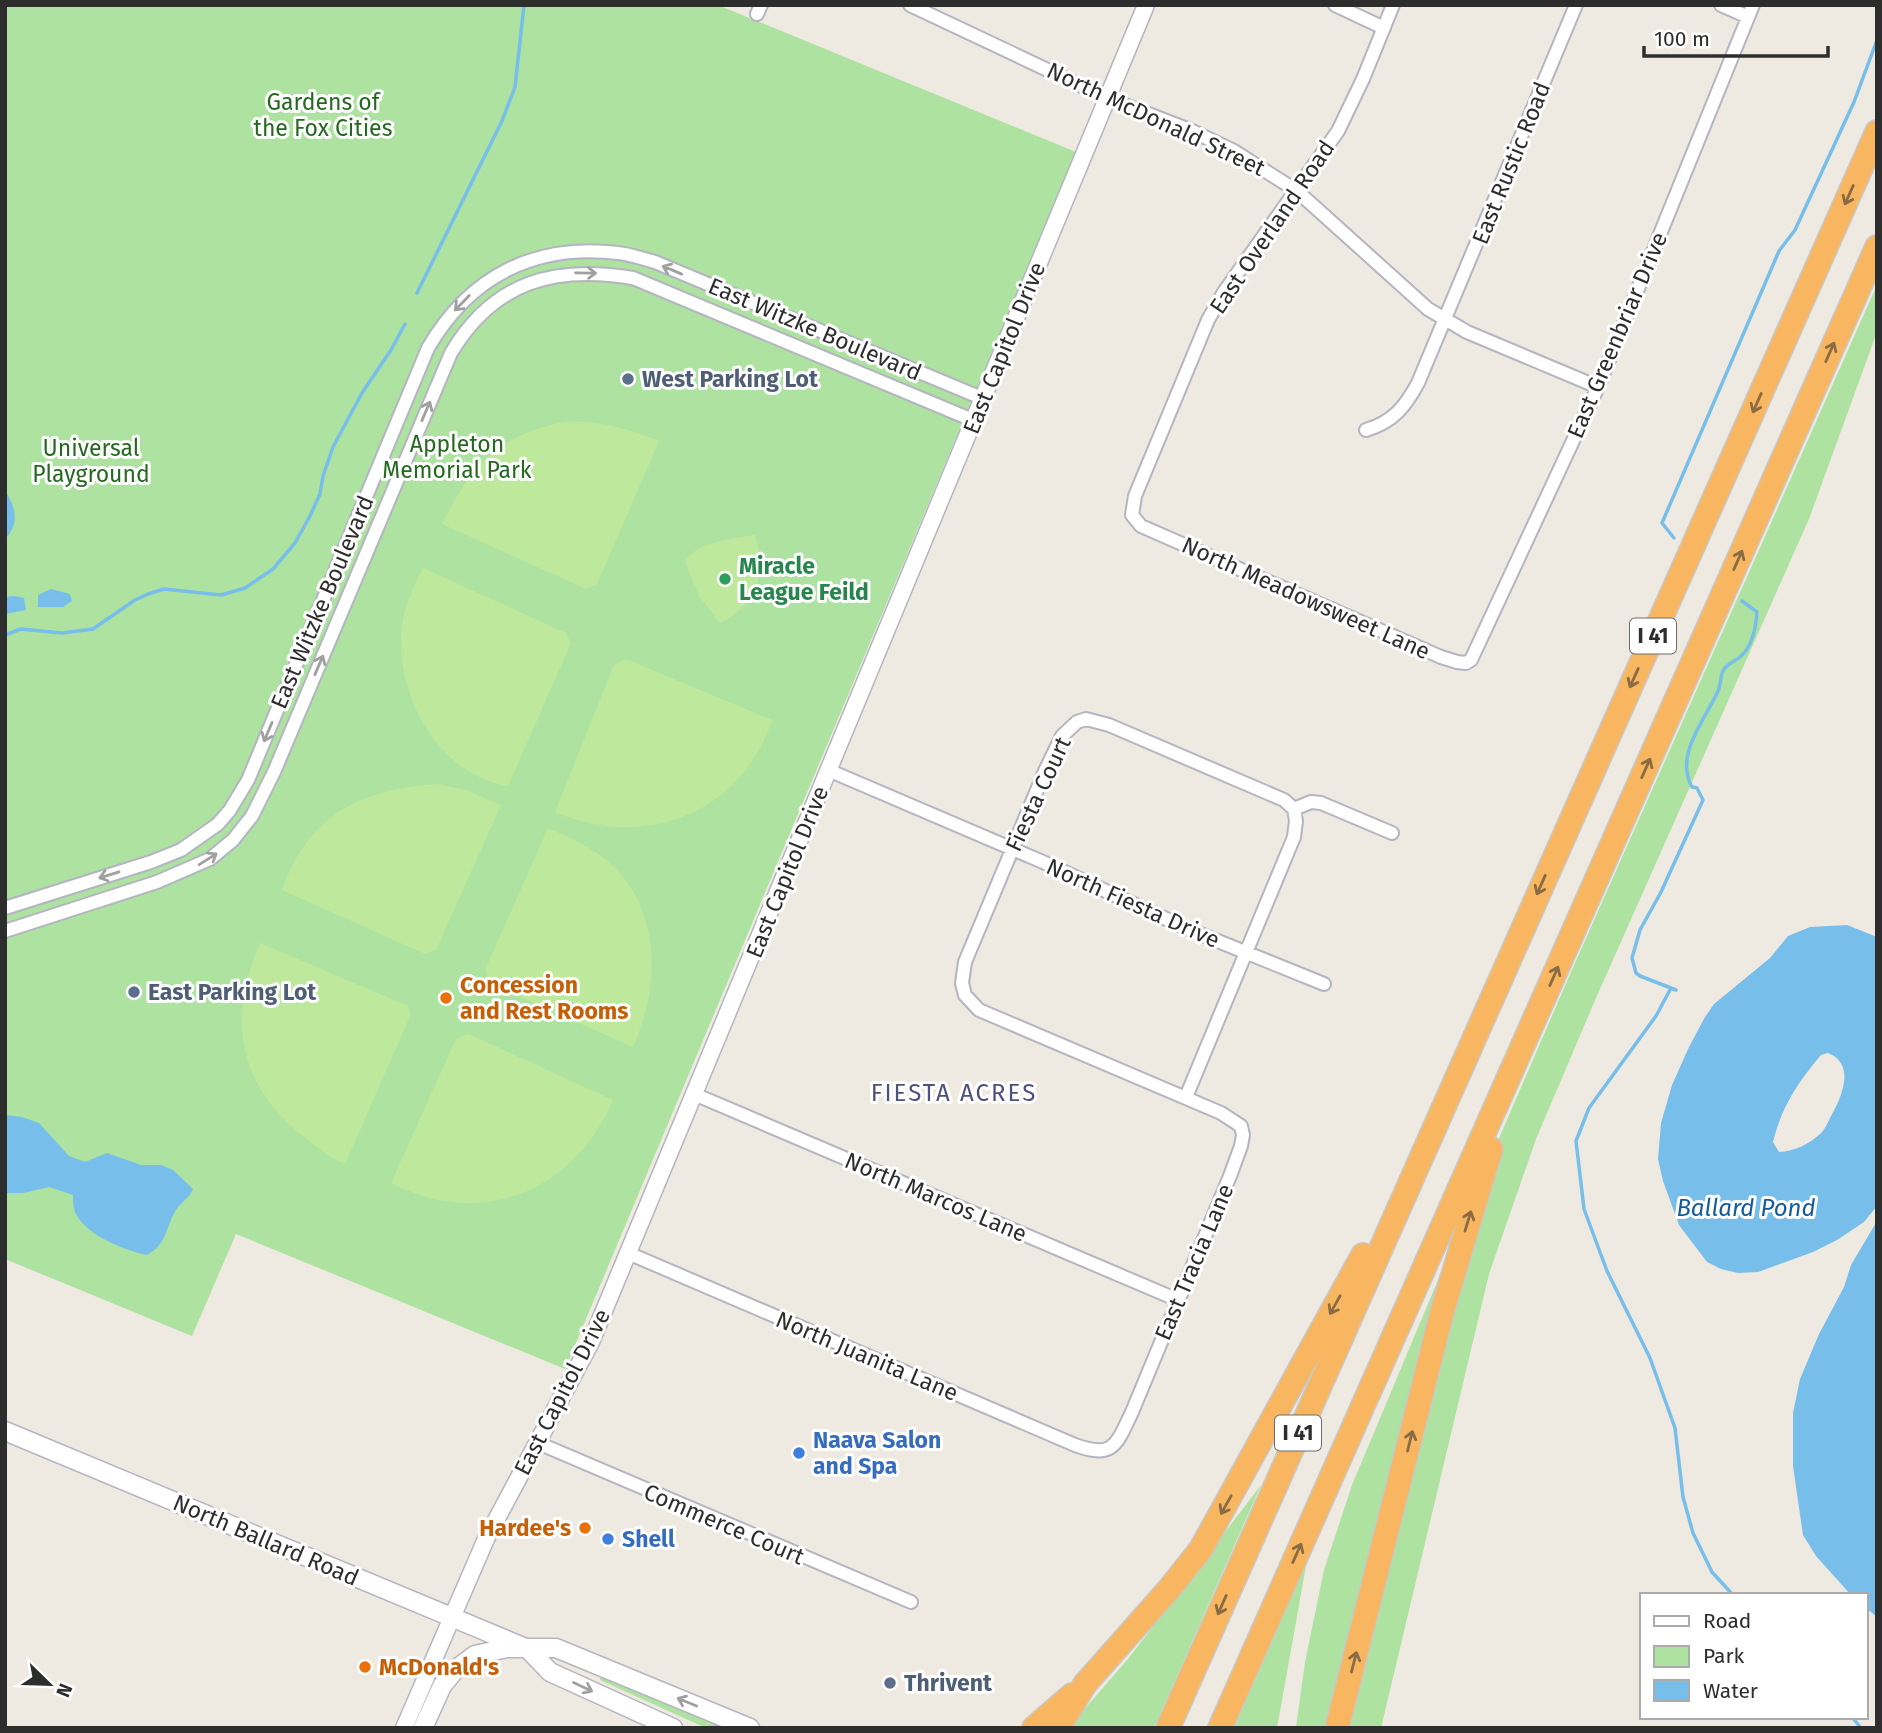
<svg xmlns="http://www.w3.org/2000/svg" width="1882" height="1733" font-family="'Fira Sans',sans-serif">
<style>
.green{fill:#ade2a0}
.pitch{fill:#bee99c}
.water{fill:#78beeb;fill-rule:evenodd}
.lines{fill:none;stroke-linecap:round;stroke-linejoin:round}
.stream{stroke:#78beeb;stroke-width:3.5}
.minor-casing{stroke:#b4b5c0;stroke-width:16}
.tertiary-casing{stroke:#b4b5c0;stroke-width:19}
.secondary-casing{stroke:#b4b5c0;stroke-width:21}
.motorway-casing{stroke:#c8c8c8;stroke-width:26}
.minor{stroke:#fff;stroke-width:12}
.tertiary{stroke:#fff;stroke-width:16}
.secondary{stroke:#fff;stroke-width:18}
.motorway{stroke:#f9b661;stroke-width:23}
.oneway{stroke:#896b44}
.oneway2{stroke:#a0a0a0}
.service-dot{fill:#5c6f8a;stroke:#fff;stroke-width:2.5}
.leisure-dot{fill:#2e9e5b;stroke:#fff;stroke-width:2.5}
.food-dot{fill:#e8710a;stroke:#fff;stroke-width:2.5}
.shop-dot{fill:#3f7fe0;stroke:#fff;stroke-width:2.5}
.labels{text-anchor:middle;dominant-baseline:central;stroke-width:6;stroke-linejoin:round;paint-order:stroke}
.shield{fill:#fff;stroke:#6c6c6c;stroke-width:2}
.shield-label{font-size:21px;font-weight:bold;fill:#2d2d2d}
.park-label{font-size:23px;fill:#246a1e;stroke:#fff}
.street-label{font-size:23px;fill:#2d2d2d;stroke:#fff}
.service-label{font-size:23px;font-weight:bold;fill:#4e5e75;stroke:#fff;text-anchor:start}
.leisure-label{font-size:23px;font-weight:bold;fill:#27864d;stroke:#fff;text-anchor:start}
.food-label{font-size:23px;font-weight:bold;fill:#c56008;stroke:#fff;text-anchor:start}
.shop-label{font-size:23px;font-weight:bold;fill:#366cbe;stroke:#fff;text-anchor:start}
.neighbourhood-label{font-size:24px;letter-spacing:2px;fill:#4e517d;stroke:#fff}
.water-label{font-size:24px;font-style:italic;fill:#125b9c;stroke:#fff}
</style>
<rect width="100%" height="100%" fill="#eeeae1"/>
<!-- green -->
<path class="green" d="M5 5H718L1076 152 565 1369 236 1234 192 1336 5 1259Z
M1877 285V332L1809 519 1596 998 1536 1139 1489 1274 1381 1728H1296L1305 1662 1324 1570 1352 1485 1451 1249 1571 972Z
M1261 1485 1154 1728H1068L1128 1659Z
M1306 1566 1277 1728H1234L1303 1572Z
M601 1675 730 1728H706L600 1680Z"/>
<!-- pitch -->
<path class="pitch" d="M562 422C596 420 628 428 659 441L597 584 586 589 442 524C472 465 495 438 562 422Z
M755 535C768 574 756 604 720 623L699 596 685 562C695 542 735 538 755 535Z
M423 568 566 633 571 643 508 786C440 775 400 702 401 639 401 613 412 590 423 568Z
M626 659 772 720C740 815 645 850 555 812L614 665Z
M438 784 466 790 501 805 436 950 425 954 282 890C309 814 361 789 438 784Z
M548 828C568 837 591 847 609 862 662 909 660 988 633 1047L489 983 485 970Z
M260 943 408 1006 411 1014 345 1164C330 1158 317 1147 304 1137 238 1086 227 1017 260 943Z
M469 1034 613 1100C573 1193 481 1229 391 1183L456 1039Z"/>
<!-- water -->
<path class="water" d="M5 491C16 507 20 524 5 539Z
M51 589 70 594 72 601 63 607H38V595Z
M14 596 24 598 26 610 5 614V597Z
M1847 925 1877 937V1206L1864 1222 1837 1240 1813 1252 1758 1272 1738 1273 1721 1269 1707 1262 1679 1225 1663 1181 1658 1159 1661 1123 1672 1085 1689 1047 1705 1017 1714 1004 1770 958 1788 936 1810 927ZM1828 1053C1856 1064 1842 1097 1831 1116 1828 1122 1825 1130 1819 1135 1807 1145 1795 1151 1779 1152L1773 1142C1781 1108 1798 1082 1821 1055Z
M5 1115 22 1117 39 1123 69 1156 85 1162 107 1153 141 1165H161L173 1170 193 1189C189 1198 184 1200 178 1207 165 1225 169 1243 147 1255 124 1250 85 1235 75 1212 73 1207 73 1201 73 1195L49 1187 23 1193H5Z
M1877 1221V1617L1866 1608V1595H1851L1816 1556 1803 1535 1793 1466V1413L1800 1379 1819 1334 1844 1287 1851 1265Z"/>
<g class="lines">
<!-- stream -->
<path class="stream" d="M417 293 502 121 515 87 524 5
M1674 538 1662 523 1779 251 1795 230 1854 102 1877 40
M5 635 21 629 62 633 93 629 135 600 148 594 164 589 221 595 245 588 273 569 295 543 310 516 320 494 323 476 333 447 362 393 391 350 405 324
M1671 988 1656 1016 1589 1108 1576 1141 1584 1209 1607 1271 1650 1358 1675 1428 1683 1497 1693 1533 1712 1572 1733 1595
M1676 990 1640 976 1636 973 1632 958 1640 930 1661 892 1703 800 1697 788 1692 787C1674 755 1705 720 1718 691 1721 685 1720 677 1723 671 1727 663 1734 662 1740 657 1752 647 1756 627 1757 612L1742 601
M1852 1717 1861 1728"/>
<!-- minor casing -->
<g class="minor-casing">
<path id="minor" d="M910 5 1107 98 1190 130 1234 151 1297 191 1428 309 1467 332 1598 387
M1335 5 1384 28
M1393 5 1363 79 1338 131 1224 292 1208 320 1135 496 1132 515 1141 526 1441 657 1457 662 1466 663 1471 660 1598 387 1753 5
M1721 5 1748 17
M757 14 761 5
M1366 430C1393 422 1405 407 1418 383L1576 5
M828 770 1043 862 1188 929 1324 984
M1294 809 1311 802 1321 803 1392 833
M5 908 151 862 181 850 218 824 230 810 248 780 428 348C470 276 535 243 618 253 630 254 643 259 655 262L984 399
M5 931 157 882 210 859 233 840 252 816 274 772 451 353C494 281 555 265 633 278L975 421
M694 1094 1178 1300
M628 1253 1075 1445C1114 1459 1116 1445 1132 1412L1230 1176 1241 1146 1243 1135 1241 1126 1221 1113 979 1010 965 995 962 983 965 962 1045 771 1062 736 1077 722 1086 719 1109 725 1284 800 1294 809 1296 821 1294 837 1186 1097
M538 1443 911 1602"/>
</g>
<!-- tertiary casing -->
<g class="tertiary-casing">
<path id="tertiary" d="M404 1728 486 1539 591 1342 1146 5"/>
</g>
<!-- secondary casing -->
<g class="secondary-casing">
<path id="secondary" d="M5 1431 528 1649 550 1672 673 1728
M423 1728 442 1686 455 1670 475 1655 507 1648H556L750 1728"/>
</g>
<!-- motorway casing -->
<g class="motorway-casing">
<path id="motorway" d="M1034 1728 1072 1695
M1058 1728 1085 1684 1170 1588 1201 1549 1363 1255
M1168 1728 1877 132
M1220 1728 1877 247
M1337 1728 1442 1312 1491 1149"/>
</g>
<!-- minor -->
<use href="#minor" class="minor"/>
<!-- tertiary -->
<use href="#tertiary" class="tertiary"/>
<!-- secondary -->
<use href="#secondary" class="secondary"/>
<!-- motorway -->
<use href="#motorway" class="motorway"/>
</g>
<!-- one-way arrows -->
<defs><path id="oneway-shaft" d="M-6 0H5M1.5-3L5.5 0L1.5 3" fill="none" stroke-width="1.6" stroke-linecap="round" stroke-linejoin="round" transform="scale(1.75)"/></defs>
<g class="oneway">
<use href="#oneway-shaft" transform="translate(1849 195) rotate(114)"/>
<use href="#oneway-shaft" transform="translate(1830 352) rotate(-66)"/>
<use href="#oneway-shaft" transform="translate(1757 403) rotate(114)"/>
<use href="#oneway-shaft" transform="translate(1738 560) rotate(-66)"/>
<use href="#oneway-shaft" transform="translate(1634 678) rotate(114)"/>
<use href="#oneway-shaft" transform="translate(1646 768) rotate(-66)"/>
<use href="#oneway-shaft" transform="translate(1541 885) rotate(114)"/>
<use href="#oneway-shaft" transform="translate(1554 976) rotate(-66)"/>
<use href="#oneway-shaft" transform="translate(1468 1221) rotate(-73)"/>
<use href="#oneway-shaft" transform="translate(1335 1305) rotate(119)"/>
<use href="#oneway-shaft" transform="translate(1410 1441) rotate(-76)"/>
<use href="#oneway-shaft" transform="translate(1226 1505) rotate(119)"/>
<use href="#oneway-shaft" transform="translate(1297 1553) rotate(-66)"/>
<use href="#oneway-shaft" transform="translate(1222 1605) rotate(114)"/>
<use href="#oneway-shaft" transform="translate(1354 1662) rotate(-76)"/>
</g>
<g class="oneway2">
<use href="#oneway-shaft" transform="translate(672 270) rotate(-157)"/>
<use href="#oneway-shaft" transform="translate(586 273) rotate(1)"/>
<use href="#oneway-shaft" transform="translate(462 303) rotate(134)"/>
<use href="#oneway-shaft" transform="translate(426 411) rotate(-67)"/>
<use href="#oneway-shaft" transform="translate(319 665) rotate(-67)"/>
<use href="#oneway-shaft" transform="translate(268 732) rotate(113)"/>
<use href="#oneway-shaft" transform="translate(208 859) rotate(-32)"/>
<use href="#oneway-shaft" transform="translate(109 875) rotate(163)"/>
<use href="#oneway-shaft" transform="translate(583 1687) rotate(25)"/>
<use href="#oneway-shaft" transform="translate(687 1702) rotate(-158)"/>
</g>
<!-- markers -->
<g class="service-dot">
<circle cx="628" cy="379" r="7"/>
<circle cx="134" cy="992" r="7"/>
<circle cx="890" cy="1683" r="7"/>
</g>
<circle class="leisure-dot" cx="725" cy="579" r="7"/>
<g class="food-dot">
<circle cx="446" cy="998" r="7"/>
<circle cx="585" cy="1528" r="7"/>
<circle cx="365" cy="1667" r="7"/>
</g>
<g class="shop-dot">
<circle cx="799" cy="1453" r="7"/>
<circle cx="608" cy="1539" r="7"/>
</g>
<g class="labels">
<!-- shield labels -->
<g class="shield">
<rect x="1630" y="618.5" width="46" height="35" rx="5"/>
<rect x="1275" y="1415.5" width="46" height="35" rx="5"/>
</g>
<g class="shield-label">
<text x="1653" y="636">I 41</text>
<text x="1298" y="1433">I 41</text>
</g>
<!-- park labels -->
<g class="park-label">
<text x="323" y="102">Gardens of<tspan x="323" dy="26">the Fox Cities</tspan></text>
<text x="457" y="444">Appleton<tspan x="457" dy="26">Memorial Park</tspan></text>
<text x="91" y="448">Universal<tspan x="91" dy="26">Playground</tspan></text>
</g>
<!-- street labels -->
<g class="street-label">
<text transform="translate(1156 119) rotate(25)">North McDonald Street</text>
<text transform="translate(1511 163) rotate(-68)">East Rustic Road</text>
<text transform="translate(1272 227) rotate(-56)">East Overland Road</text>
<text transform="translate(815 329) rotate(23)">East Witzke Boulevard</text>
<text transform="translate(1617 335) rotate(-67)">East Greenbriar Drive</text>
<text transform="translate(1004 348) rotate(-68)">East Capitol Drive</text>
<text transform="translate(1306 598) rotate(24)">North Meadowsweet Lane</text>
<text transform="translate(322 602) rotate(-67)">East Witzke Boulevard</text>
<text transform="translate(1038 794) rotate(-65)">Fiesta Court</text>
<text transform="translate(787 872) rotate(-68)">East Capitol Drive</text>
<text transform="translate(1133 903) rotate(24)">North Fiesta Drive</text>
<text transform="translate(936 1197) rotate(23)">North Marcos Lane</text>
<text transform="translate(1194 1262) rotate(-67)">East Tracia Lane</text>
<text transform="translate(867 1356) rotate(23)">North Juanita Lane</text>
<text transform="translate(562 1392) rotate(-63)">East Capitol Drive</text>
<text transform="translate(724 1524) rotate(23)">Commerce Court</text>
<text transform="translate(266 1540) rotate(23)">North Ballard Road</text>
</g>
<!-- service labels -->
<g class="service-label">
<text x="642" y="379">West Parking Lot</text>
<text x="148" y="992">East Parking Lot</text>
<text x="904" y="1683">Thrivent</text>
</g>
<!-- leisure labels -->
<g class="leisure-label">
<text x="739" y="566">Miracle<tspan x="739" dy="26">League Feild</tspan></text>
</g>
<!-- food labels -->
<g class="food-label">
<text x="460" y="985">Concession<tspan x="460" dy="26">and Rest Rooms</tspan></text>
<text x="571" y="1528" text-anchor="end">Hardee's</text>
<text x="379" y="1667">McDonald's</text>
</g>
<!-- shop labels -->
<g class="shop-label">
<text x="813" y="1440">Naava Salon<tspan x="813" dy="26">and Spa</tspan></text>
<text x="622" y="1539">Shell</text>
</g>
<!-- neighbourhood labels -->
<g class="neighbourhood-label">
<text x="954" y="1093">FIESTA ACRES</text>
</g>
<!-- water labels -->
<g class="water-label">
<text x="1746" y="1208">Ballard Pond</text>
</g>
</g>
<!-- border -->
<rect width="1882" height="1733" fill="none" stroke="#2d2d2d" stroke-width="14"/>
<!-- legend -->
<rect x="1640" y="1593" width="228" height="126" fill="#ffffff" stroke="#ababab" stroke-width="2"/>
<rect x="1654" y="1616" width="35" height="10" fill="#ffffff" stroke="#ababab" stroke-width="2"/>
<text x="1703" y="1628" font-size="21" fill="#2d2d2d">Road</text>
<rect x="1654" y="1646" width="35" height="21" fill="#ade2a0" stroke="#ababab" stroke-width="2"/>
<text x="1703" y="1663" font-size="21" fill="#2d2d2d">Park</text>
<rect x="1654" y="1680" width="35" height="21" fill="#78beeb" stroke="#ababab" stroke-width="2"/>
<text x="1703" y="1698" font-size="21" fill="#2d2d2d">Water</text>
<!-- north arrow -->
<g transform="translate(49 1684) rotate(113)" stroke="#ffffff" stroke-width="5" paint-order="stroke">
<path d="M0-5L12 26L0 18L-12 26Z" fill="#2d2d2d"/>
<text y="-10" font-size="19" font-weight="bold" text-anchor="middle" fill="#2d2d2d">N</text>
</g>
<!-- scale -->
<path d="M1644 46v10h184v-10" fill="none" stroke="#2d2d2d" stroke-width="3.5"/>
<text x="1654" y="46" font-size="21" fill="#2d2d2d" stroke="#ffffff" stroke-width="5" paint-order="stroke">100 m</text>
</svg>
